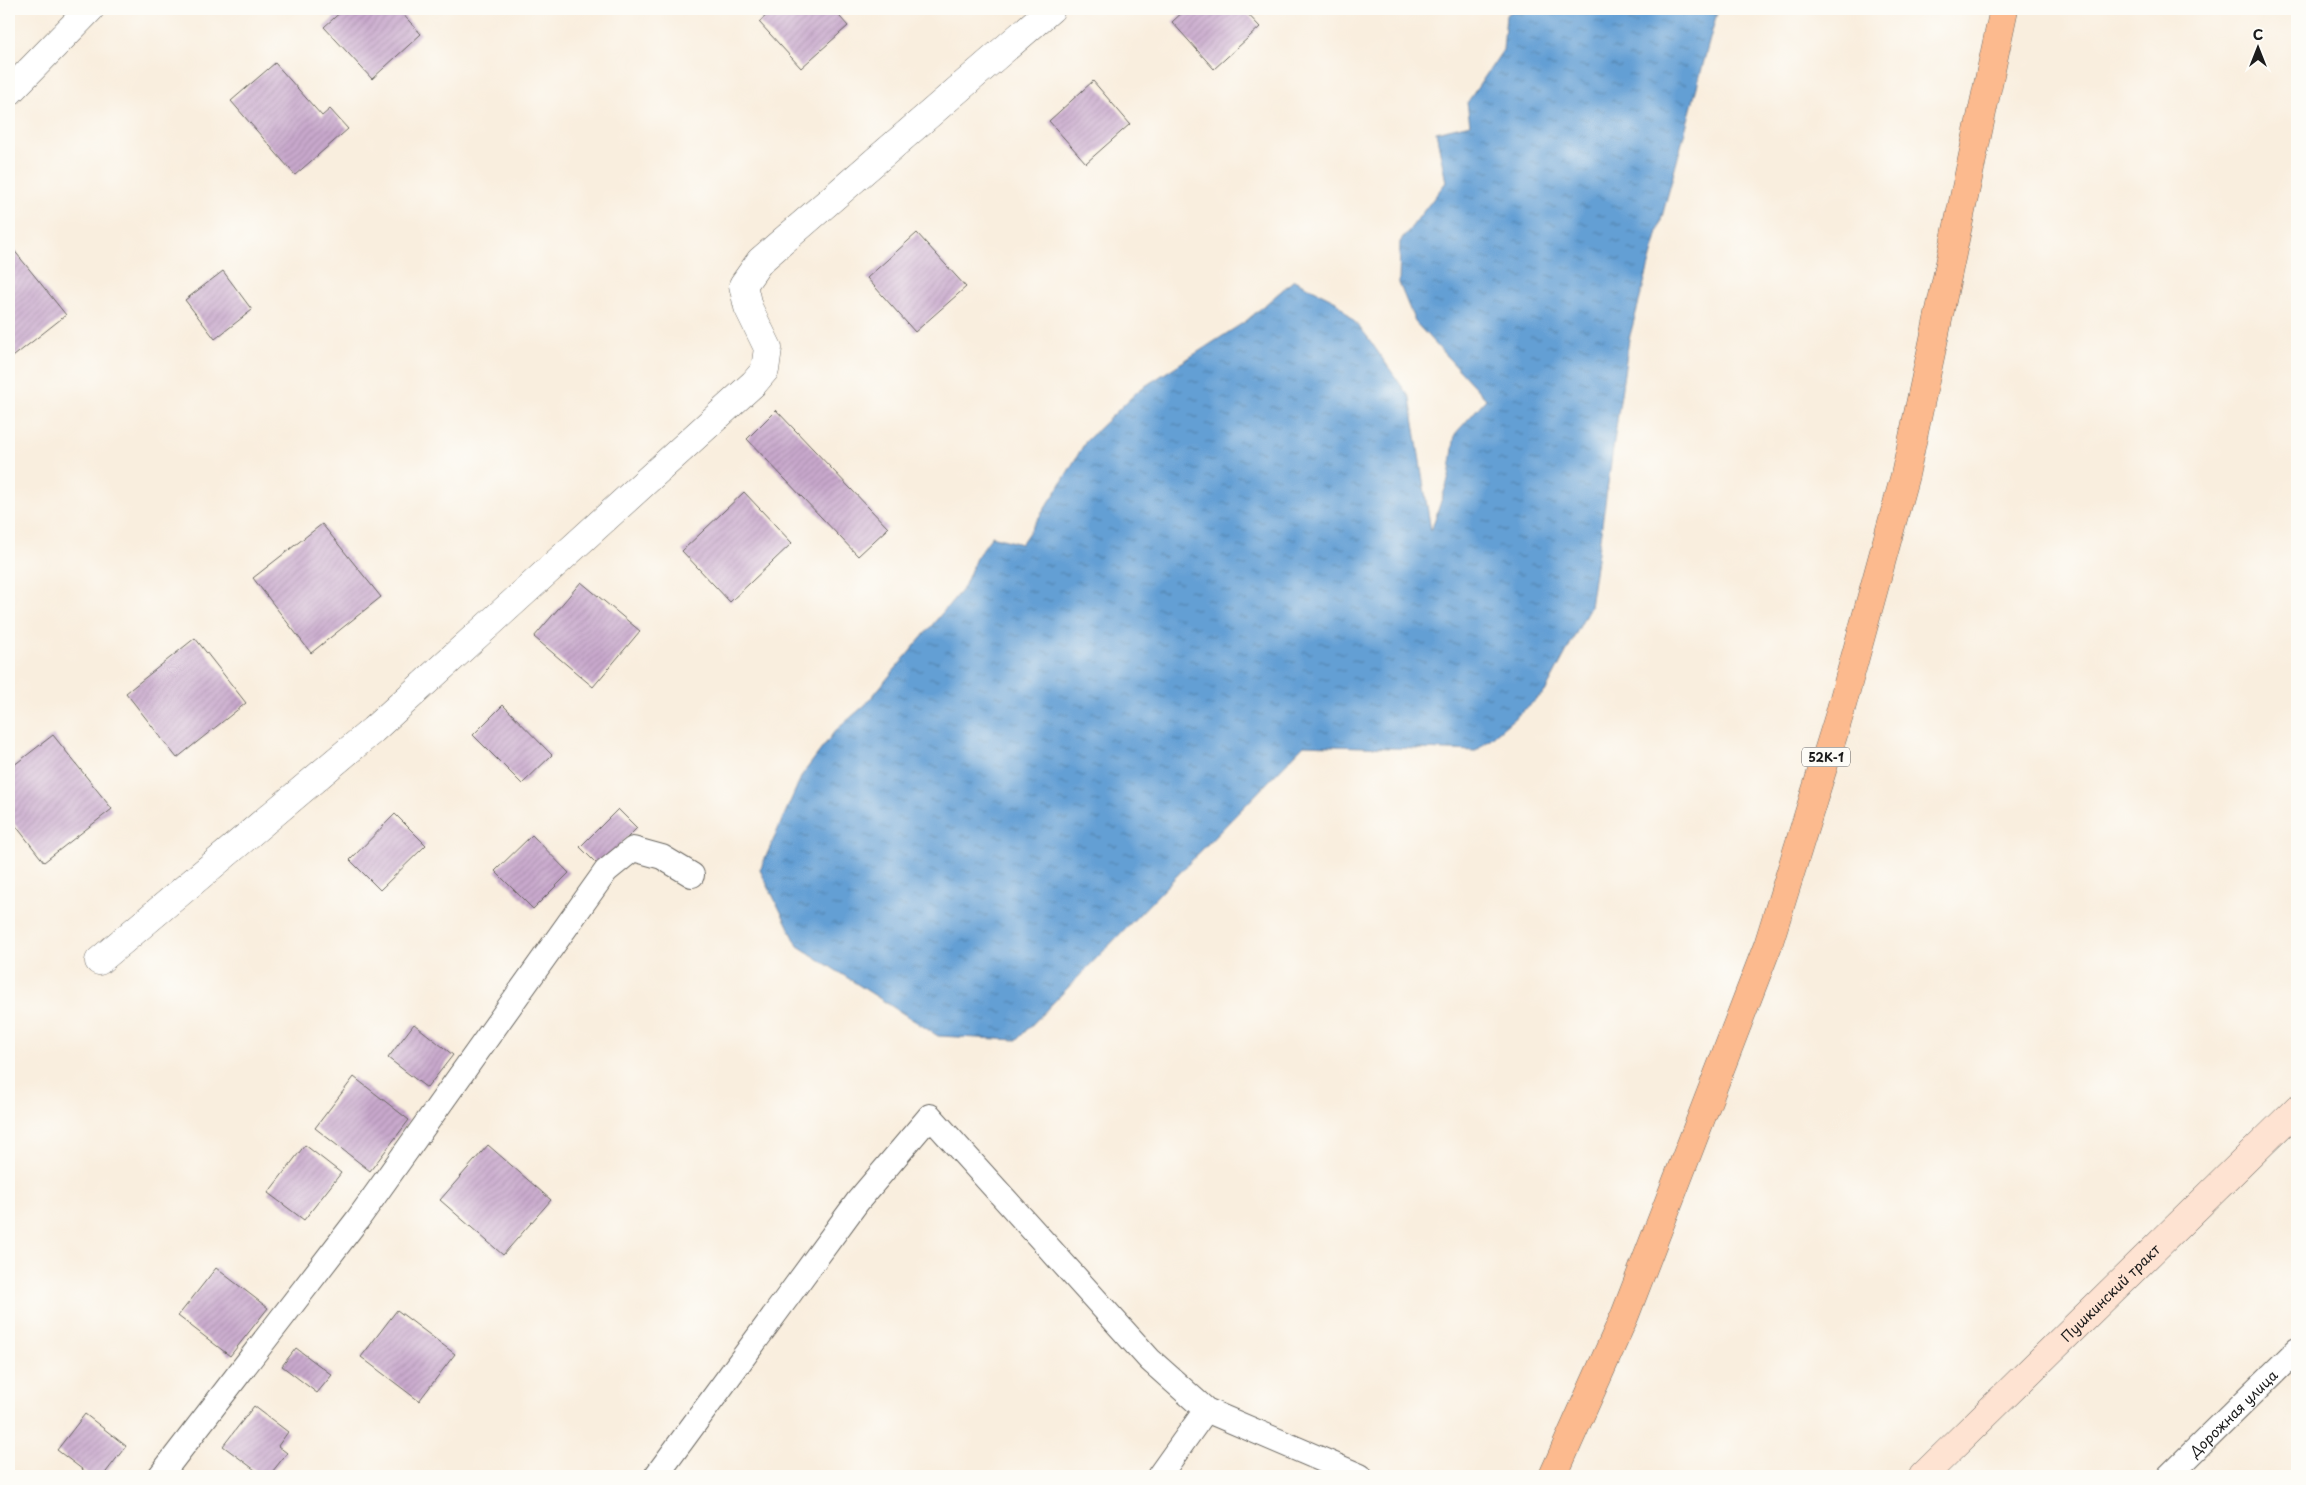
<svg xmlns="http://www.w3.org/2000/svg" width="2306" height="1485" font-family="'Playpen Sans',sans-serif">
<style>
.water{fill:url(#water-ripples);stroke:#405e78}
.building{fill:url(#building-hatch)}
.lines{fill:none;stroke-linecap:round;stroke-linejoin:round}
.lane-casing{stroke:#696660;stroke-width:26}
.street-casing{stroke:#696660;stroke-width:29}
.secondary-casing{stroke:#696660;stroke-width:29}
.primary-casing{stroke:#696660;stroke-width:29}
.lane{stroke:#fff;stroke-width:24}
.street{stroke:#fff;stroke-width:28}
.secondary{stroke:#fee3d2;stroke-width:28}
.primary{stroke:#fcba8e;stroke-width:28}
.labels{text-anchor:middle;dominant-baseline:central;stroke-width:4;stroke-linejoin:round;paint-order:stroke}
.shield{fill:#fdfcf7;stroke:#605f5e;stroke-width:1}
.shield-label{font-size:12px;font-weight:bold;fill:#1c1c1c}
.street-label{font-size:14px;fill:#1c1c1c;stroke:#fdfcf7}
</style>
<defs>
<pattern id="water-ripples" width="26" height="14" patternUnits="userSpaceOnUse" patternTransform="scale(1.25)"><rect width="26" height="14" fill="#639fd4"/><path d="M2 4q2-2 4 0t4 0M15 11q2-2 4 0t4 0" fill="none" stroke="#5181ab"/></pattern>
<pattern id="building-hatch" width="6" height="6" patternUnits="userSpaceOnUse" patternTransform="scale(1.25)"><rect width="6" height="6" fill="#c8a8cc"/><path d="M-1 1l2-2M0 6l6-6M5 7l2-2" fill="none" stroke="#ab90af"/></pattern>
</defs>
<rect width="100%" height="100%" fill="#fdfcf7"/>
<filter id="ink" filterUnits="userSpaceOnUse"><feTurbulence type="fractalNoise" baseFrequency=".02" numOctaves="2"/><feDisplacementMap in="SourceGraphic" scale="10" xChannelSelector="R" yChannelSelector="G"/><feConvolveMatrix kernelMatrix="1 2 1 2 8 2 1 2 1" color-interpolation-filters="sRGB"/></filter>
<filter id="wash" filterUnits="userSpaceOnUse"><feTurbulence type="fractalNoise" baseFrequency=".0096" numOctaves="4" result="noise"/><feDisplacementMap in="SourceGraphic" scale="20" xChannelSelector="R" yChannelSelector="G"/><feGaussianBlur stdDeviation="1.12" result="paint"/><feColorMatrix in="noise" values="0 0 0 0 0 0 0 0 0 0 0 0 0 0 0 0 0 1.4 0 .05"/><feComposite in="paint" operator="in"/></filter>
<g filter="url(#wash)">
<rect width="100%" height="100%" fill="#f9eede"/>
<!-- water -->
<path class="water" d="M1516 9H1718L1629 339 1590 607 1545 692 1476 751 1304 745 1017 1040 938 1036 798 946 760 870 802 775 835 731 865 705 964 587 976 558 992 536 1021 544 1056 492 1086 441 1139 390 1246 321 1294 280 1336 301 1366 335 1410 398 1431 531 1449 477 1455 434 1486 399 1415 322 1399 283 1400 242 1446 182 1436 132 1470 124 1467 103 1503 50 1506 15Z"/>
<g id="blocks">
<!-- building -->
<path class="building" d="M344 9H398L421 34 372 79 324 27Z
M774 9H833L848 26 801 68 759 22Z
M1186 9H1243L1260 27 1214 69 1172 22Z
M275 63 322 116 330 109 348 129 295 175 231 101Z
M1093 81 1130 124 1086 163 1049 121Z
M917 233 966 287 915 332 867 278Z
M13 249 66 315 9 360V252Z
M223 271 252 310 215 339 185 300Z
M776 410 888 528 858 556 747 439Z
M744 492 792 543 730 602 682 551Z
M322 524 381 597 311 653 253 578Z
M581 582 640 631 593 687 534 637Z
M195 638 246 703 177 758 126 693Z
M503 705 552 755 522 784 473 735Z
M53 735 112 809 44 862 9 817V769Z
M618 809 637 828 599 866 580 847Z
M395 814 426 845 380 890 350 860Z
M532 835 569 873 533 909 495 871Z
M414 1024 453 1055 427 1088 388 1058Z
M354 1077 409 1120 370 1171 315 1128Z
M305 1145 341 1173 304 1220 268 1193Z
M488 1145 551 1200 503 1255 440 1200Z
M216 1268 268 1308 230 1356 178 1316Z
M397 1310 455 1354 419 1401 361 1357Z
M296 1348 332 1375 317 1393 282 1366Z
M254 1406 288 1432 278 1446 287 1453 269 1476H263L223 1446Z
M85 1414 126 1446 103 1476H91L57 1450Z"/>
</g>
</g>
<g filter="url(#ink)">
<use href="#blocks" fill-opacity="0" stroke="#696660" stroke-width="1"/>
<g class="lines">
<!-- lane casing -->
<g class="lane-casing">
<g id="lane">
<path d="M160 1476 358 1219 606 871 633 849 662 857 692 875"/>
<path d="M656 1476 858 1201 930 1116 1150 1360 1206 1410 1360 1476"/>
<path d="M1159 1476 1206 1410"/>
<path id="s1" d="M2169 1476 2297 1350"/>
</g>
</g>
<!-- street casing -->
<g class="street-casing">
<path id="street" d="M9 92 90 9
M99 961 373 730 754 383 765 370 768 348 748 307 743 285 760 261 1051 9"/>
</g>
<!-- secondary casing -->
<g class="secondary-casing">
<g id="secondary">
<path id="s2" d="M1923 1476 2297 1109"/>
</g>
</g>
<!-- primary casing -->
<g class="primary-casing">
<path id="primary" d="M1553 1476 1625 1315 1768 945 1839 716 1905 475 2004 9"/>
</g>
<!-- lane -->
<use href="#lane" class="lane"/>
<!-- street -->
<use href="#street" class="street"/>
<!-- secondary -->
<use href="#secondary" class="secondary"/>
<!-- primary -->
<use href="#primary" class="primary"/>
</g>
</g>
<g class="labels">
<!-- shield labels -->
<rect class="shield" x="1802" y="747.5" width="48" height="19" rx="4"/>
<g class="shield-label">
<text x="1826" y="757">52К-1</text>
</g>
<!-- street labels -->
<g class="street-label">
<text stroke="none"><textPath href="#s2" startOffset="262">Пушкинский тракт</textPath></text>
<text stroke="none"><textPath href="#s1" startOffset="90">Дорожная улица</textPath></text>
</g>
</g>
<!-- margin -->
<rect width="2306" height="1485" fill="none" stroke="#fdfcf7" stroke-width="30"/>
<!-- north arrow -->
<g transform="translate(2258 48)" stroke="#fdfcf7" stroke-width="4" paint-order="stroke">
<path d="M0-4L9 19L0 12L-9 19Z" fill="#1c1c1c"/>
<text y="-8" font-size="14" font-weight="bold" text-anchor="middle" fill="#1c1c1c">С</text>
</g>
</svg>
